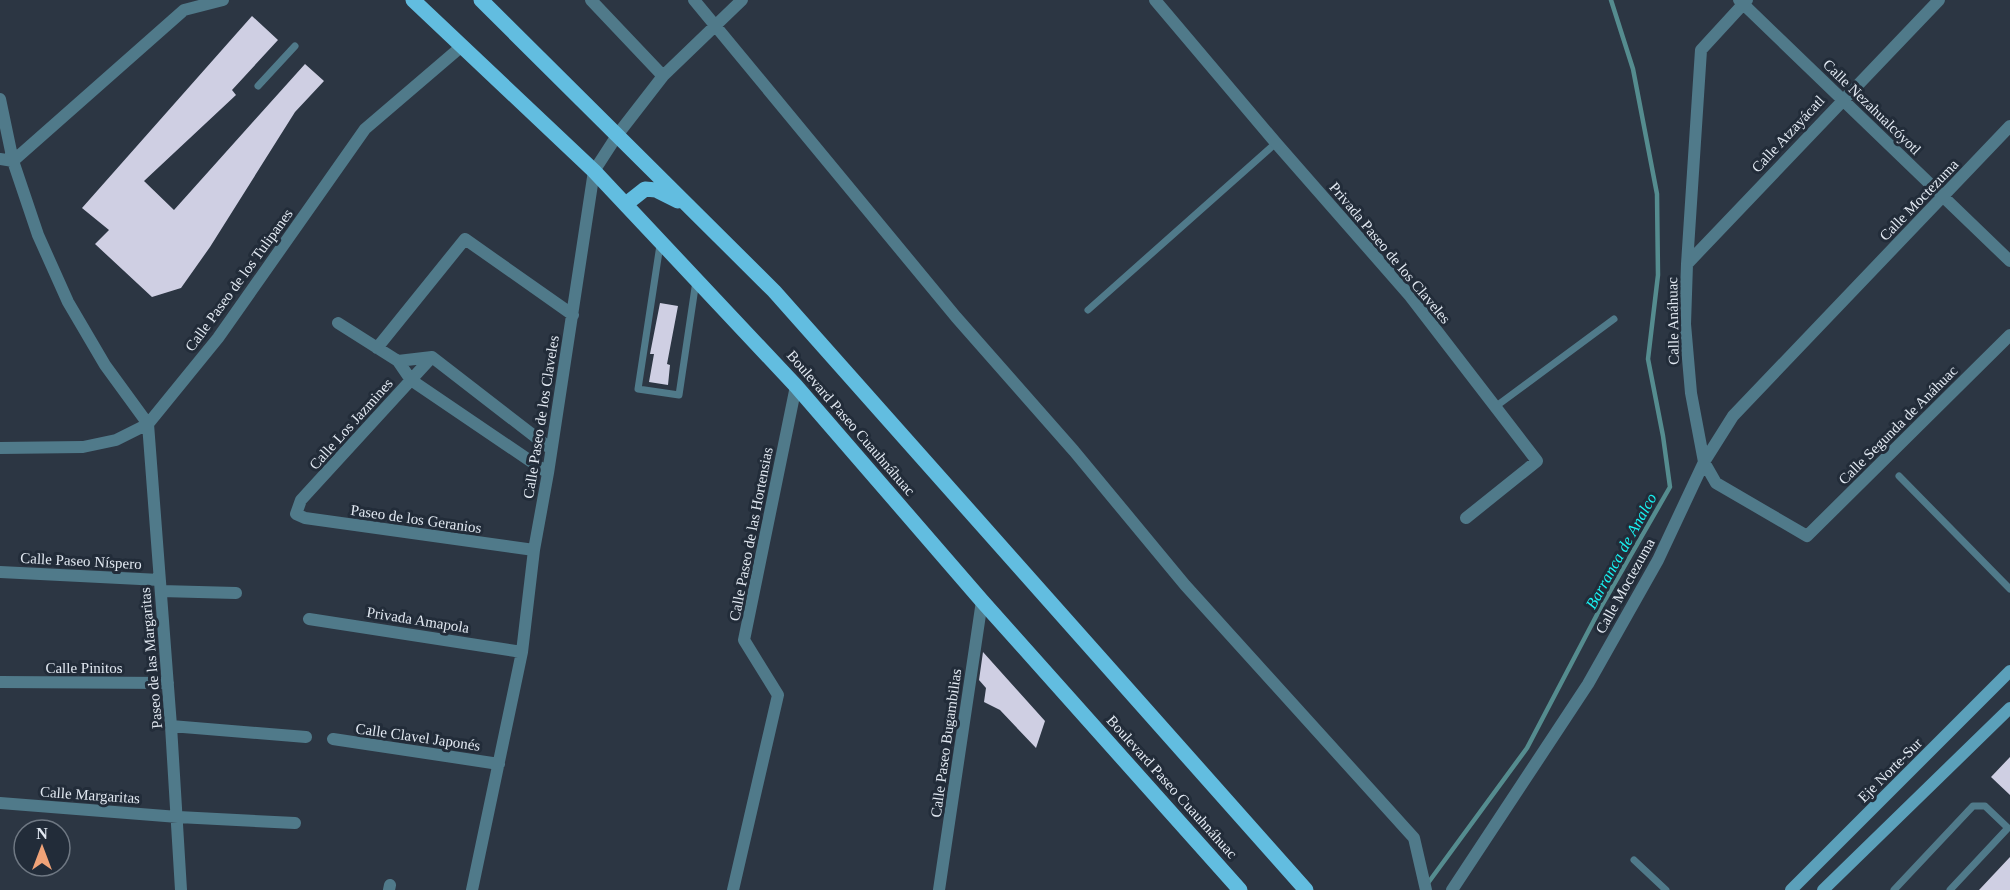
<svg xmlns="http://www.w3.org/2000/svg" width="2010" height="890" font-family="'Times New Roman',serif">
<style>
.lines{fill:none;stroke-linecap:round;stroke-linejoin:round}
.stream{stroke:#558c8f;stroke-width:4.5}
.building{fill:#cfcfe3}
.lane{stroke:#507a8a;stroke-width:7}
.street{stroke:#507a8a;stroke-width:12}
.secondary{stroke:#5ba0ba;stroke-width:12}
.primary{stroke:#62bde0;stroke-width:15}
.labels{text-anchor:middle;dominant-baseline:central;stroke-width:6;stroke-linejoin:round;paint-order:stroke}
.street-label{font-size:15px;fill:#e2e9f2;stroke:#222c39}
.water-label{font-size:16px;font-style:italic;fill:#18f3f2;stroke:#222c39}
</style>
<rect width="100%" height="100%" fill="#2c3643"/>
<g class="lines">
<!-- stream -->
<path class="stream" d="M1428 883 1527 748 1601 607 1670 487 1663 436 1648 359 1658 275 1657 194 1633 69 1611 0"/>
</g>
<!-- building -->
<path class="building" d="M252 16 278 40 232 90 236 95 144 181 174 210 305 64 324 81 295 112 210 247 181 288 152 297 95 244 109 230 82 208Z
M660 303 678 306 667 364 670 365 668 385 649 382 654 354H650Z
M983 652 1045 721 1036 748 1000 710 984 702 986 688 979 680Z
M2010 757V795L1991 777Z
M2010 857V890H1979Z"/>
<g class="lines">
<!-- lane -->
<path class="lane" d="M258 86 295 46
M660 245 638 389 679 395 696 281
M1088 310 1276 143
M1495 407 1614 319
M1899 476 2010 589
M1634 860 1666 890
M1894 890 1973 806H1985L2008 828 1950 890"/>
<!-- street -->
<path class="street" d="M591 0 663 76
M694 0 956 317 1074 451 1185 585 1414 838 1426 890
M1155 0 1276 143 1410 296 1537 461 1466 518
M1739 0 2010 261
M1747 0 1701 50 1687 264 1685 324 1691 393 1704 462 1716 483 1807 536 2010 335
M0 99 13 161 38 235 68 302 105 365 148 424
M0 159 13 161 184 10 223 0
M1687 264 1939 0
M338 323 398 361 411 380 548 473
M377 348 465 239 573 315
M432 357 301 500 296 514 305 518 534 550
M398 361 432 357 551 449
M148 424 171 726 181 890
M0 448 83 447 116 440 148 424 218 338 365 129 462 46
M0 572 160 580
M161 591 236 593
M309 619 522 652
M0 682 168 683
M171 726 306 737
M333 739 499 764
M0 803 178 817 295 823
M389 890 390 885
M472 890 522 652 534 550 548 473 594 171 618 134 663 76 742 0
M733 890 778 695 744 640 796 386
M939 890 982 601
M1452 890 1588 684 1658 560 1704 462 1733 416 2010 126"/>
<!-- secondary -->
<path class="secondary" d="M1791 890 2010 671
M1823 890 2010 708"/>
<!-- primary -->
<path class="primary" d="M413 0 594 171 796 386 982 601 1240 890
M481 0 774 291 1306 890
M626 204 645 189 656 190 678 201"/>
</g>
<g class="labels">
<!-- street labels -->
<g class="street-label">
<text transform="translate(1872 107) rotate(44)">Calle Nezahualcóyotl</text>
<text transform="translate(1788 134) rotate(-47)">Calle Atzayácatl</text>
<text transform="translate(1919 200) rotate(-46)">Calle Moctezuma</text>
<text transform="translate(1390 253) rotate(50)">Privada Paseo de los Claveles</text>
<text transform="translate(239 280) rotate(-54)">Calle Paseo de los Tulipanes</text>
<text transform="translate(1673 321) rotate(-91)">Calle Anáhuac</text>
<text transform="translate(541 417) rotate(-81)">Calle Paseo de los Claveles</text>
<text transform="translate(851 423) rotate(49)">Boulevard Paseo Cuauhnáhuac</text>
<text transform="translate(351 424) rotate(-48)">Calle Los Jazmines</text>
<text transform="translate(1898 425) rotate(-45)">Calle Segunda de Anáhuac</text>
<text transform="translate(416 519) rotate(8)">Paseo de los Geranios</text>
<text transform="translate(751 534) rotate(-79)">Calle Paseo de las Hortensias</text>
<text transform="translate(81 561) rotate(3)">Calle Paseo Níspero</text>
<text transform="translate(1625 586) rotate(-61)">Calle Moctezuma</text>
<text transform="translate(418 620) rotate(9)">Privada Amapola</text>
<text transform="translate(151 658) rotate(-95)">Paseo de las Margaritas</text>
<text x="84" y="668">Calle Pinitos</text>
<text transform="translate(418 737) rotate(8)">Calle Clavel Japonés</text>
<text transform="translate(946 743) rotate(-82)">Calle Paseo Bugambilias</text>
<text transform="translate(1890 770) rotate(-45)">Eje Norte-Sur</text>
<text transform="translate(1172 787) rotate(48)">Boulevard Paseo Cuauhnáhuac</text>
<text transform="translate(90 795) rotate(4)">Calle Margaritas</text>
</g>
<!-- water labels -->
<g class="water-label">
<text transform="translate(1621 551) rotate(-61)">Barranca de Analco</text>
</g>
</g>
<!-- north arrow -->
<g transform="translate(42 848)"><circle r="28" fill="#222c39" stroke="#6f7883" stroke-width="1.5"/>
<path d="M0-4.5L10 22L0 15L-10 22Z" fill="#f0a378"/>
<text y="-9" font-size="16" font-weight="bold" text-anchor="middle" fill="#e2e9f2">N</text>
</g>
</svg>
